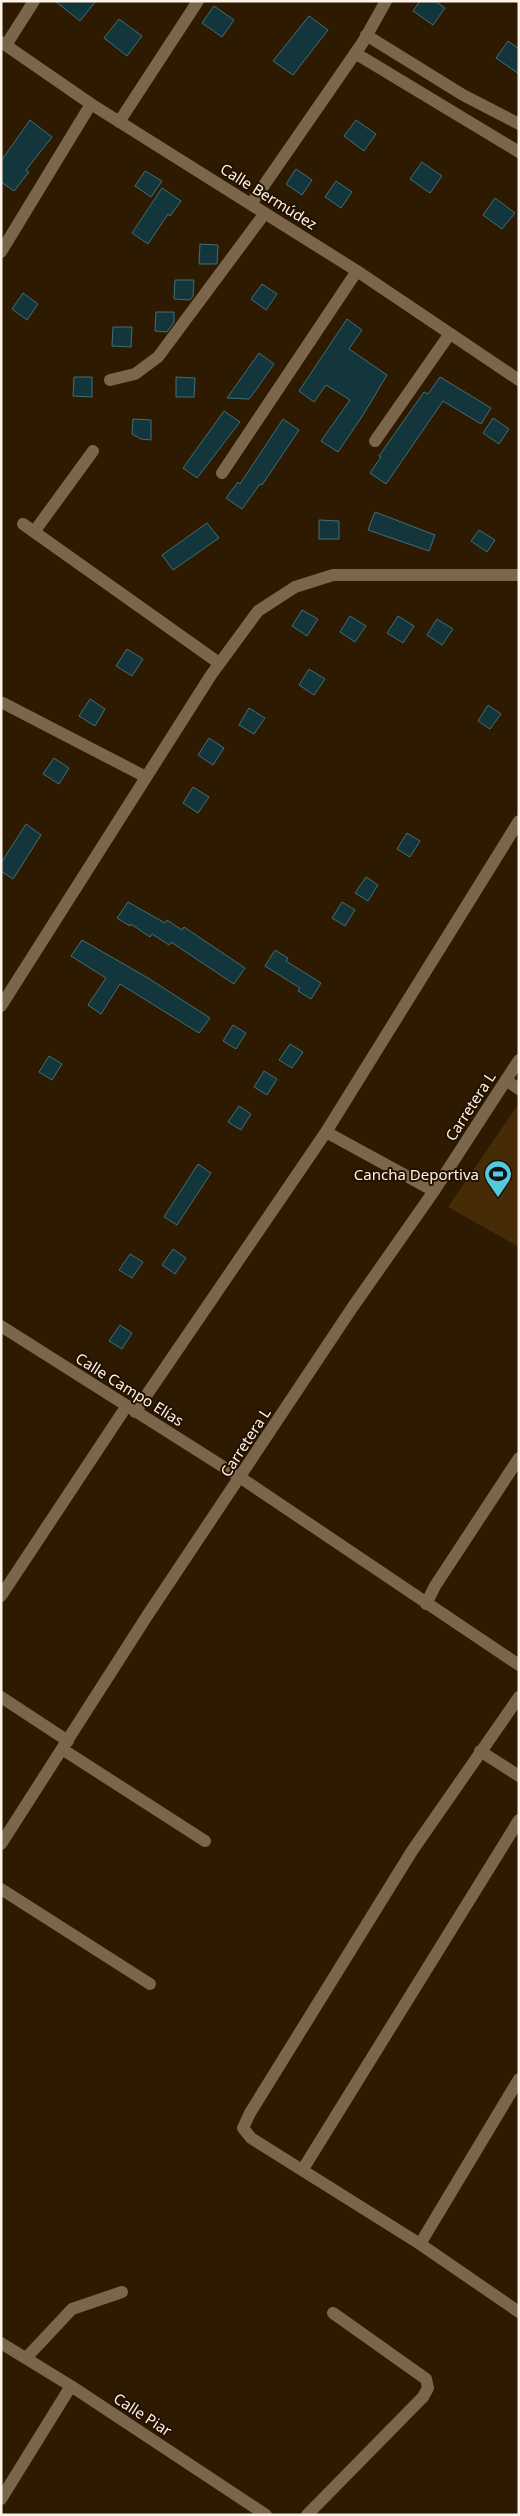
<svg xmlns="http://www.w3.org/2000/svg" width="520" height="2516" font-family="'Noto Sans',sans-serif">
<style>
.green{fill:#452c07}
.building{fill:#12363c;stroke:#436e76}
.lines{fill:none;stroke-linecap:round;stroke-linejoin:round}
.minor{stroke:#7b654b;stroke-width:12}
.labels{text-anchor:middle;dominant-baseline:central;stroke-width:4;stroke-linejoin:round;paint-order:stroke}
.street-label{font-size:15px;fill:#fdf3e7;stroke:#231100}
.poi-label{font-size:15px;fill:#fdf3e7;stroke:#231100;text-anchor:end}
</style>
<rect width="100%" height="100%" fill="#2d1a01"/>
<!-- green -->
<path class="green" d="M519 1103V1247L448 1207Z"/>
<!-- building -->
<path class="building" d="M55 1H96L80 21Z
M420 1H435L445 8 433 25 413 11Z
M214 6 234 20 222 37 202 23Z
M309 16 328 30 293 75 273 61Z
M119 19 142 36 127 56 104 38Z
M508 41 519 49V74L496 58Z
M30 120 52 137 26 170 29 172 14 191 1 182V161Z
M356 120 376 134 364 151 344 136Z
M422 162 442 176 430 193 410 179Z
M296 169 312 180 302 195 286 184Z
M145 171 162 181 151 197 135 186Z
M336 181 352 192 341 208 325 197Z
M162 188 181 201 170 216 168 214 148 244 132 233Z
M495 198 515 213 502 229 483 215Z
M200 244 218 245 217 264H199Z
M175 280H194L193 296 190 300 174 299Z
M262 284 277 294 266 310 251 299Z
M23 293 38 304 27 320 12 309Z
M156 312H174V322L167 332 155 331Z
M347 319 362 330 349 349 387 375 363 415 338 452 321 441 350 400 326 385 314 402 299 391Z
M113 327H132L131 347 112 346Z
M259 353 274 364 256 390 249 399 227 398Z
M74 377H92V397L73 396Z
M176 377 195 378 194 397H176Z
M440 377 491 408 481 424 443 401 386 484 370 473 381 457 379 456 424 392 428 394Z
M224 411 240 422 197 478 183 468Z
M493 418 509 429 499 444 483 433Z
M133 419 151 420V440L141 439 132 434Z
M283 419 299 430 262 485 260 484 242 509 226 498 238 482 240 484Z
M375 512 435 535 429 551 368 530Z
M319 520 339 521V539H319Z
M207 523 219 538 173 570 162 555Z
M479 530 495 540 487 552 471 541Z
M302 610 318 619 307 636 292 626Z
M350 616 366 626 355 642 340 632Z
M398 616 414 626 403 643 387 633Z
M437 619 453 629 442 645 427 635Z
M127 649 143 659 132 676 116 666Z
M309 669 325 679 314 695 299 685Z
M90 699 105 709 95 726 79 716Z
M488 705 501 714 490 729 478 721Z
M249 708 265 718 254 734 239 725Z
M209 738 224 748 213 765 198 755Z
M54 758 69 768 59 784 43 774Z
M193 787 209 797 198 813 183 803Z
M26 824 41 835 13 879 1 871V863Z
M407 833 420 841 410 857 397 849Z
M366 877 378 885 368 901 355 893Z
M128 902 165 923 167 920 182 930 184 927 245 968 234 984 171 942 169 945 152 934 150 937 131 924 130 926 117 918Z
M342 902 355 910 345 926 332 918Z
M82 940 148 978 210 1018 199 1033 120 984 101 1014 88 1005 106 978 71 956Z
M275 950 288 958 286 961 321 983 311 999 298 991 300 988 265 966Z
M233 1025 246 1033 236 1049 223 1041Z
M290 1044 303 1052 292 1068 279 1060Z
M49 1056 62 1064 52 1080 39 1072Z
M264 1071 277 1079 267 1095 254 1087Z
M239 1106 251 1114 241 1130 228 1122Z
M198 1164 211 1173 177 1225 164 1217Z
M173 1249 186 1258 175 1274 162 1265Z
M130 1254 143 1262 132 1278 119 1270Z
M120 1325 132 1333 122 1349 109 1341Z"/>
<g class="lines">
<!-- minor -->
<path class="minor" d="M366 35 463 95 519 124
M1 42 91 104 357 271 519 380
M6 45 34 1
M355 53 519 152
M119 122 198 1
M251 204 363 42 386 1
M1 252 91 104
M110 380 135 374 158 357 265 213
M375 441 449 335
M222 473 357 271
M23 524 219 663
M34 532 93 451
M3 703 146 777
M1 1006 211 675 258 611 295 587 333 575H519
M506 1080 519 1089
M326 1132 434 1191
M1 1326 241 1478 519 1665
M135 1412 326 1132 519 821
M1 1596 126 1407
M426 1604 435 1586 519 1458
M1 1697 68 1741
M519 1697 412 1851 250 2113 243 2128 251 2138 420 2244 519 2312
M62 1749 205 1841
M480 1751 519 1776
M1 1844 147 1616 352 1308 434 1191 519 1060
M1 1889 150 1984
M303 2169 519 1820
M420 2244 519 2079
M1 2343 71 2386 266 2515
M26 2358 72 2309 122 2292
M1 2499 71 2386
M307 2515 423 2397 428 2388 426 2379 333 2313"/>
</g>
<!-- icons -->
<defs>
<g id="stadium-pin" transform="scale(1.4375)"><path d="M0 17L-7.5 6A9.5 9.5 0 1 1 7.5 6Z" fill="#54cade" stroke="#231100"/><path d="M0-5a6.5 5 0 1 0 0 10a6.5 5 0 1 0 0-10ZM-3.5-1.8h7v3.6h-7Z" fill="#111"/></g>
</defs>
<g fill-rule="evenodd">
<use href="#stadium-pin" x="498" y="1174"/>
</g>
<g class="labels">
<!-- street labels -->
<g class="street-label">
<text transform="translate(269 196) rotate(32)">Calle Bermúdez</text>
<text transform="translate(470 1106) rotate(-57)">Carretera L</text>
<text transform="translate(130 1389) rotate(32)">Calle Campo Elías</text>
<text transform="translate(245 1442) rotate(-57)">Carretera L</text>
<text transform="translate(143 2414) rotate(33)">Calle Piar</text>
</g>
<!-- poi labels -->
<g class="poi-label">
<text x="479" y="1174">Cancha Deportiva</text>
</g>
</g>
<!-- border -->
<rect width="520" height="2516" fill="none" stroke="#fdf3e7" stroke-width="5"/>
</svg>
